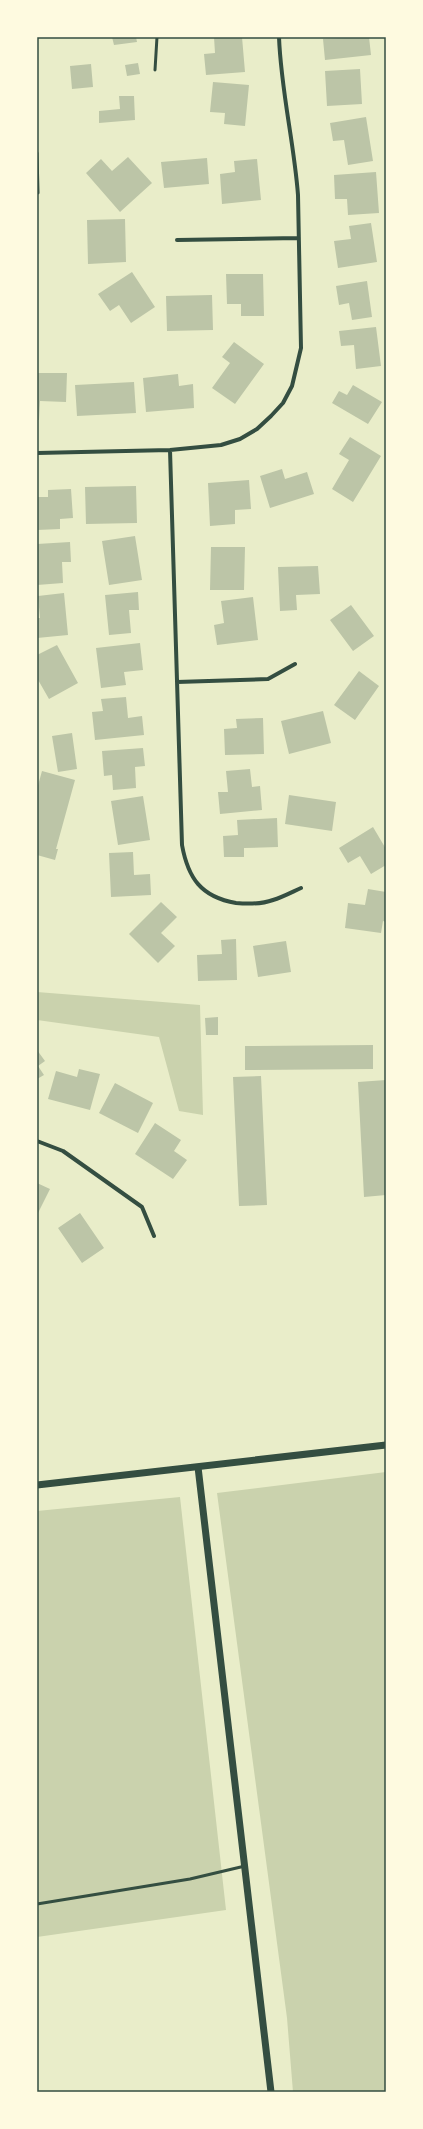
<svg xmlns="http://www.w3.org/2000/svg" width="423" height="2129" font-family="'Space Grotesk',sans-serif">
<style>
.green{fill:#cad2ad}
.building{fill:#bcc5a7}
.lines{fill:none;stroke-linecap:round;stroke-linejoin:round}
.service{stroke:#344e41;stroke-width:3}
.minor{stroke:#344e41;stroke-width:4}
.tertiary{stroke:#344e41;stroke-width:7}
.neatline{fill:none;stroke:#344e41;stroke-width:1.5}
</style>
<rect width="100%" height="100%" fill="#e9edc9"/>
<!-- green -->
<path class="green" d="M37 992 200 1005 203 1115 179 1111 159 1037 37 1020Z
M386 1472V2092H293L287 2018 217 1493Z
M180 1497 226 1910 37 1937V1511Z"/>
<!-- building -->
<path class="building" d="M112 37H136L137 42 114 45Z
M214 37H242L245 72 206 75 204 54 215 53Z
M369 37 371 55 325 60 323 39Z
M138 63 140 74 127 76 125 65Z
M91 64 93 87 72 89 70 66Z
M360 69 362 104 327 106 325 71Z
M213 82 249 85 245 126 224 124 225 113 210 112Z
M119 96H134L135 120 99 123V111L120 109Z
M366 117 373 161 348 165 344 140 333 141 330 123Z
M128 157 152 183 120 212 86 173 101 159 112 171Z
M207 158 209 184 164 188 161 162Z
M257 159 261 200 222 204 220 174 235 172 234 161Z
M376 172 379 213 348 215 347 199H335L334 175Z
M125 219 126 262 88 264 87 220Z
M371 223 377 262 338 268 334 241 351 239 349 226Z
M132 272 155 307 131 323 119 305 110 311 98 294Z
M226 274H263L264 316H241V304H227Z
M367 281 372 317 352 320 349 303 339 305 336 286Z
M212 295 213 330 167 331 166 296Z
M376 327 381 366 356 369 354 345 341 346 339 331Z
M234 342 264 364 235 404 212 388 230 363 222 357Z
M37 373H67L66 402 40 401 39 420H37Z
M178 374 179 386 193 384 194 408 146 412 143 378Z
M134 382 136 413 77 416 75 385Z
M353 385 382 402 368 424 332 403 339 391 347 395Z
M350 437 381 456 353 502 332 489 349 460 339 454Z
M282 469 285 479 307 472 314 494 270 508 260 476Z
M249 480 251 509 235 510V524L210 526 208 483Z
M136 486 137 523 86 524 85 487Z
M71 489 73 518 60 519V529L37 530V497H48V490Z
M135 536 142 580 109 585 102 541Z
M70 542 71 562H62L63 583 37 585V544Z
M211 547H245L244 590H210Z
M318 566 320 594 296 595 297 610 280 611 278 567Z
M138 592 139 610H129L131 633 109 635 105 595Z
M64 593 68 635 37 638V618H40L38 596Z
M253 597 258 640 217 645 214 625 224 623 221 601Z
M351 605 374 636 353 651 330 620Z
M140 643 143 670 124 672 126 685 101 688 96 648Z
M57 645 78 683 49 699 37 678V655Z
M359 671 379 686 355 720 334 705Z
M126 697 128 718 142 716 144 735 95 740 92 712 103 711 101 699Z
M323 711 331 743 289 754 281 721Z
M263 718 264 754 225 755 224 729 237 728 236 719Z
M72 733 77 769 58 772 52 736Z
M143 748 145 766 135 767 136 788 113 790 112 775 104 776 102 751Z
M250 769 252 787 260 786 262 810 220 814 218 792H228L226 771Z
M42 771 75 780 56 849H58L55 860 37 855V789Z
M289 795 336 802 332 831 285 824Z
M143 796 150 840 118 845 111 801Z
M277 818 278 847 244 848V857H224L223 836 238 835 237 820Z
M373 827 386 849V865L371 874 360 856 348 863 339 848Z
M133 852 134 875 150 874 151 895 111 897 109 853Z
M368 889 386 892V922L383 921 381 933 345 928 348 903 365 905Z
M161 902 177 917 161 933 175 946 158 963 129 934Z
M236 939 237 980 198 981 197 955 222 954 221 940Z
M286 941 291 972 258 977 253 946Z
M218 1017V1035H206L205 1018Z
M373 1045V1069L245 1070V1046Z
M37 1050 45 1061 38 1066 44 1075 37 1079Z
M79 1069 100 1074 90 1110 48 1099 56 1071 77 1077Z
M261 1076 267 1205 239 1206 233 1077Z
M386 1080V1195L364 1197 358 1082Z
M115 1083 153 1103 138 1133 99 1113Z
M155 1123 181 1140 174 1151 187 1160 173 1179 135 1154Z
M37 1183 50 1189 37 1215Z
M80 1213 104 1248 82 1263 58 1228Z"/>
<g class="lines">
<!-- service -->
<path class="service" d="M155 70 157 37
M37 153 38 193
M37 1904 190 1879 245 1866"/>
<!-- minor -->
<path class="minor" d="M177 240 298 238
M170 450 182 845C188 878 201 897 236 903 247 904 262 904 273 900 283 897 292 892 301 888
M37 453 170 450 221 445 240 439 257 429 271 416 283 403 292 386 301 348 298 195C294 142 281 91 279 37
M177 682 268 679 295 664
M37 1141 63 1151 142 1207 154 1236"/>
<!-- tertiary -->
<path class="tertiary" d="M198 1467 271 2092
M37 1485 386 1445"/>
</g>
<!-- border -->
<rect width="423" height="2129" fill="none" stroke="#fefae0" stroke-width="76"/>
<rect x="38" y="38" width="347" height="2053" class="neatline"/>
</svg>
